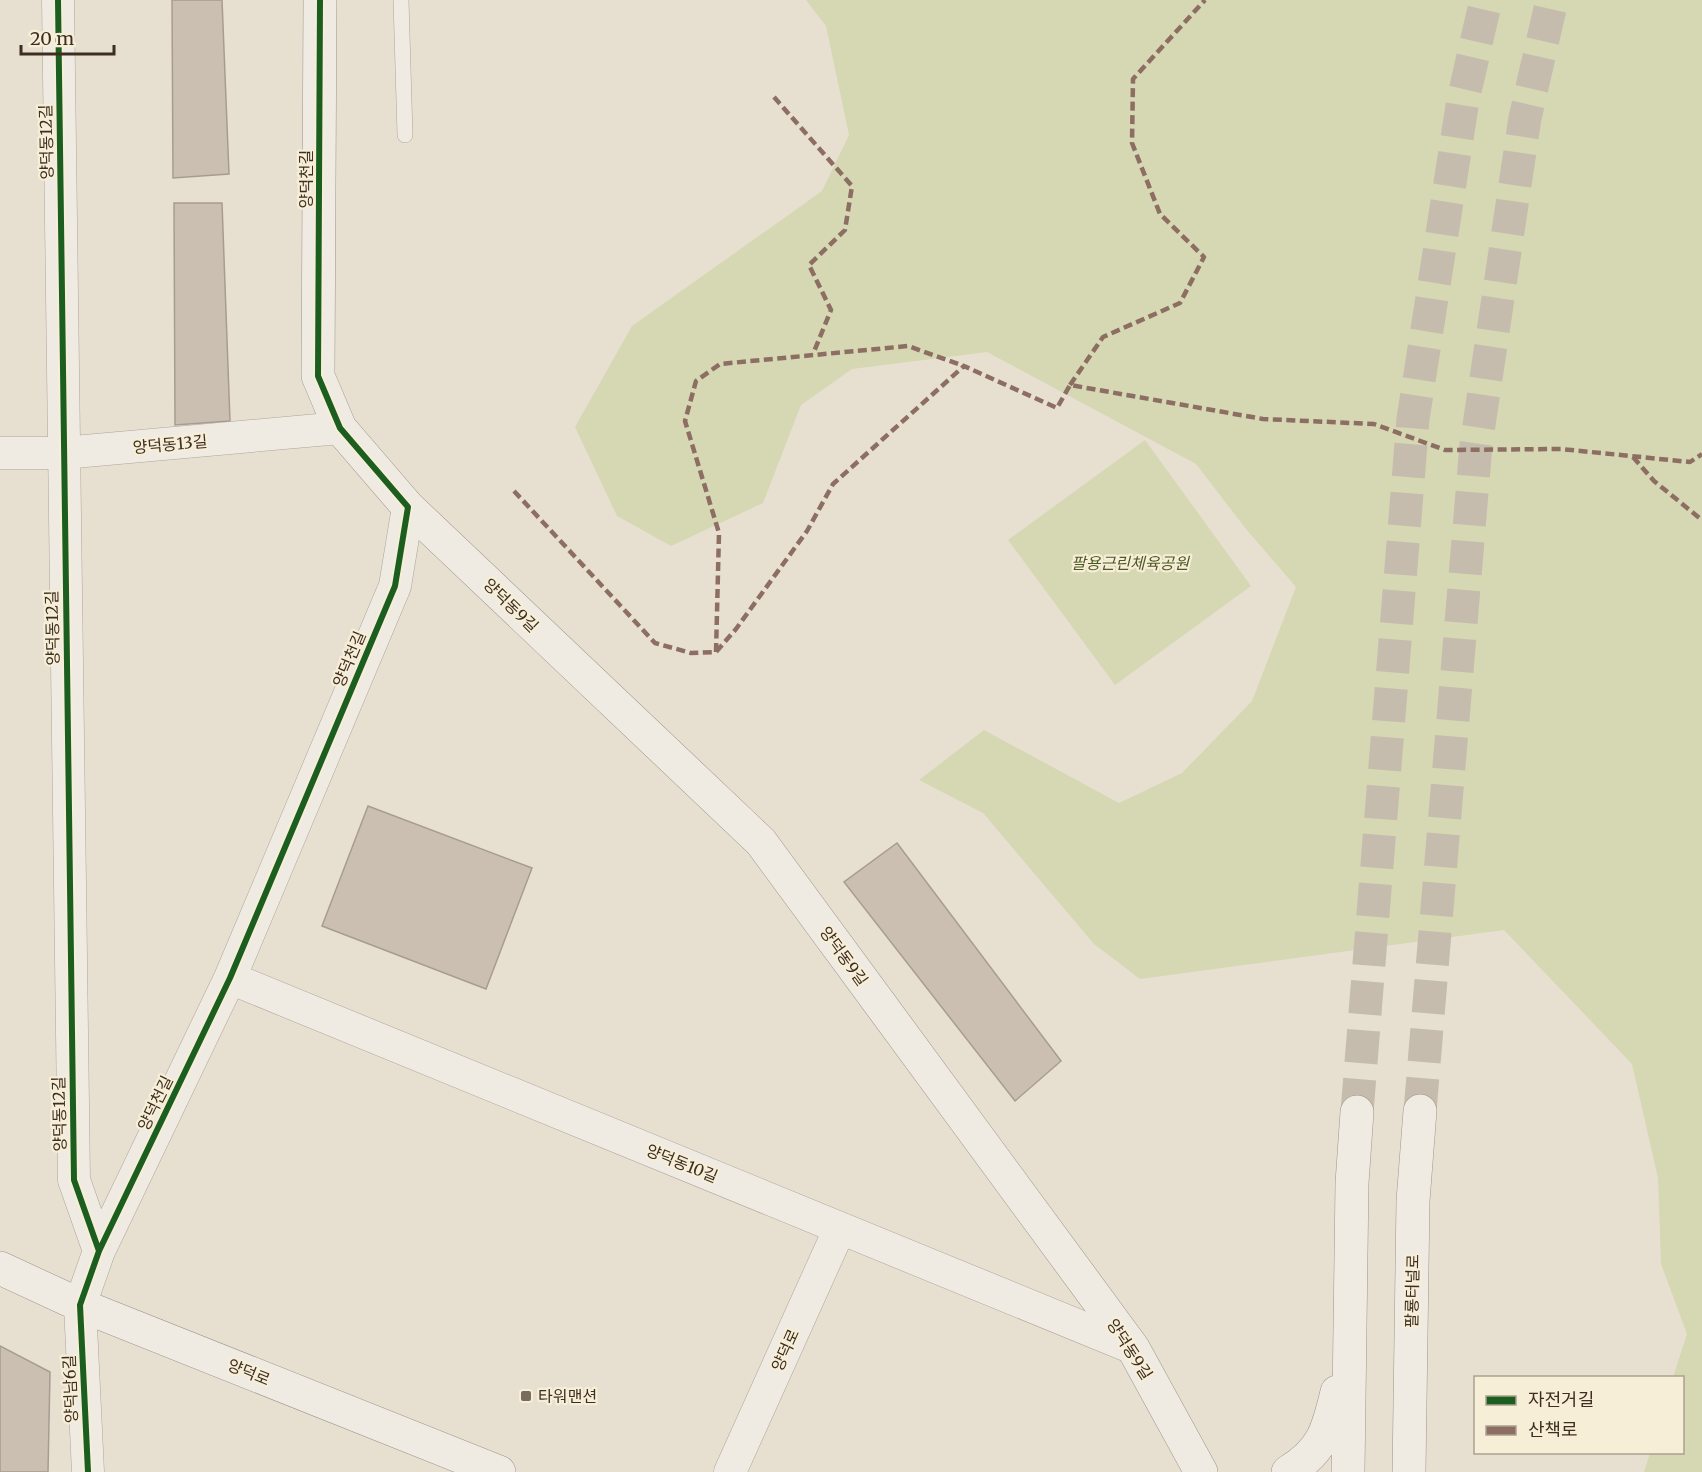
<svg xmlns="http://www.w3.org/2000/svg" width="1702" height="1472" font-family="Merriweather,'Noto Sans KR',serif">
<style>
.green{fill:#d6d7b3}
.building{fill:#cbbfb2;stroke:#a89c90;stroke-width:1.5}
.lines{fill:none;stroke-linecap:round;stroke-linejoin:round}
.secondary-tunnel{stroke:#c5bcae;stroke-width:33;stroke-dasharray:33 16;stroke-linecap:butt}
.lane-casing{stroke:#ada599;stroke-width:16}
.street-casing{stroke:#ada599;stroke-width:33}
.secondary-casing{stroke:#9c958a;stroke-width:34}
.lane{stroke:#efebe3;stroke-width:15}
.street{stroke:#efebe3;stroke-width:32}
.secondary{stroke:#efebe3;stroke-width:33}
.quiet{stroke:#8d6e63;stroke-width:4.5;stroke-dasharray:9 4.5;stroke-linecap:butt}
.cycleway-casing{stroke:#f7eed8;stroke-width:10}
.cycleway{stroke:#1b5e20;stroke-width:6}
.poi-dot{fill:#786c5e;stroke:#f7eed8;stroke-width:2}
.labels{text-anchor:middle;dominant-baseline:central;stroke-width:4.5;stroke-linejoin:round;paint-order:stroke}
.street-label{font-size:16px;fill:#3d2e20;stroke:#f7eed8}
.park-label{font-size:16px;font-style:italic;fill:#4d5a26;stroke:#f7eed8}
.poi-label{font-size:16px;fill:#3d2e20;stroke:#f7eed8;text-anchor:start}
</style>
<rect width="100%" height="100%" fill="#e7e0d1"/>
<!-- green -->
<path class="green" d="M806 0H1702V1472H1644L1650 1453 1682 1452V1378L1673 1377 1687 1334 1661 1264 1658 1178 1632 1064 1504 930 1140 979 1094 944 983 813 919 780 984 730 1119 803 1182 773 1252 701 1296 587 1246 529 1196 464 987 352 852 369 801 405 763 503 671 546 617 516 575 427 632 326 822 191 849 135 826 26Z
M1145 440 1251 586 1115 685 1008 540Z"/>
<!-- building -->
<path class="building" d="M172 0H222L229 174 173 178Z
M174 203H222L230 421 175 425Z
M368 806 532 868 486 989 322 926Z
M897 843 1061 1061 1015 1101 844 882Z
M0 1346 50 1372 48 1472H0Z"/>
<g class="lines">
<!-- secondary-tunnel -->
<path class="secondary-tunnel" d="M1420 1111 1476 445 1525 118 1552 0
M1357 1112 1413 419 1463 100 1486 0"/>
<!-- lane casing -->
<g class="lane-casing">
<path id="lane" d="M401 0 405 135"/>
</g>
<!-- street casing -->
<g class="street-casing">
<path id="street" d="M58 0 74 1180 99 1251
M0 453H63L340 428
M230 978 1133 1348
M88 1472 80 1305 99 1251 230 978 395 586 408 507
M730 1472 840 1228"/>
</g>
<!-- secondary casing -->
<g class="secondary-casing">
<path id="secondary" d="M320 0 318 376 340 428 408 507 761 842 1133 1348 1201 1472
M0 1268 80 1305 499 1472
M1288 1472C1323 1451 1328 1430 1337 1392
M1348 1472 1352 1183 1357 1112
M1409 1472 1413 1201 1420 1111"/>
</g>
<!-- lane -->
<use href="#lane" class="lane"/>
<!-- street -->
<use href="#street" class="street"/>
<!-- secondary -->
<use href="#secondary" class="secondary"/>
<!-- quiet -->
<path class="quiet" d="M774 97 852 186 845 230 809 265 831 310 813 354
M1070 385 1103 337 1180 303 1204 257 1160 214 1132 143 1133 79 1205 0
M1633 457 1654 481 1702 520
M514 491 655 643 691 653 716 652 736 629 807 531 833 484 964 366 1057 408 1070 385 1263 419 1374 424 1445 450 1561 449 1690 462 1702 454
M716 652 719 533 685 421 696 381 720 364 908 346 964 366"/>
<!-- cycleway casing -->
<g class="cycleway-casing">
<path id="cycleway" d="M58 0 74 1180 99 1251
M88 1472 80 1305 99 1251 230 978 395 586 408 507 340 428 318 376 320 0"/>
</g>
<!-- cycleway -->
<use href="#cycleway" class="cycleway"/>
</g>
<!-- markers -->
<rect class="poi-dot" x="520" y="1390" width="12" height="12" rx="3"/>
<g class="labels">
<!-- street labels -->
<g class="street-label">
<text transform="translate(46 142) rotate(-91)">양덕동12길</text>
<text transform="translate(306 179) rotate(-90)">양덕천길</text>
<text transform="translate(170 444) rotate(-5)">양덕동13길</text>
<text transform="translate(511 605) rotate(44)">양덕동9길</text>
<text transform="translate(52 628) rotate(-91)">양덕동12길</text>
<text transform="translate(349 659) rotate(-67)">양덕천길</text>
<text transform="translate(844 956) rotate(54)">양덕동9길</text>
<text transform="translate(155 1103) rotate(-64)">양덕천길</text>
<text transform="translate(59 1114) rotate(-91)">양덕동12길</text>
<text transform="translate(682 1163) rotate(22)">양덕동10길</text>
<text transform="translate(1412 1291) rotate(-89)">팔룡터널로</text>
<text transform="translate(1130 1349) rotate(57)">양덕동9길</text>
<text transform="translate(785 1350) rotate(-66)">양덕로</text>
<text transform="translate(249 1372) rotate(22)">양덕로</text>
<text transform="translate(70 1389) rotate(-92)">양덕남6길</text>
</g>
<!-- park labels -->
<g class="park-label">
<text x="1130" y="563">팔용근린체육공원</text>
</g>
<!-- poi labels -->
<g class="poi-label">
<text x="538" y="1396">타워맨션</text>
</g>
</g>
<!-- legend -->
<rect x="1474" y="1376" width="210" height="78" fill="#f7eed8" stroke="#ada18e" stroke-width="1.5"/>
<rect x="1486" y="1396" width="30" height="9" fill="#1b5e20" stroke="#ada18e" stroke-width="1.5"/>
<text x="1528" y="1406" font-size="18" fill="#3d2e20">자전거길</text>
<rect x="1486" y="1426" width="30" height="9" fill="#8d6e63" stroke="#ada18e" stroke-width="1.5"/>
<text x="1528" y="1436" font-size="18" fill="#3d2e20">산책로</text>
<!-- scale -->
<path d="M21 45v9h93v-9" fill="none" stroke="#3d2e20" stroke-width="3"/>
<text x="30" y="45" font-size="18" fill="#3d2e20" stroke="#f7eed8" stroke-width="4.5" paint-order="stroke">20 m</text>
</svg>
